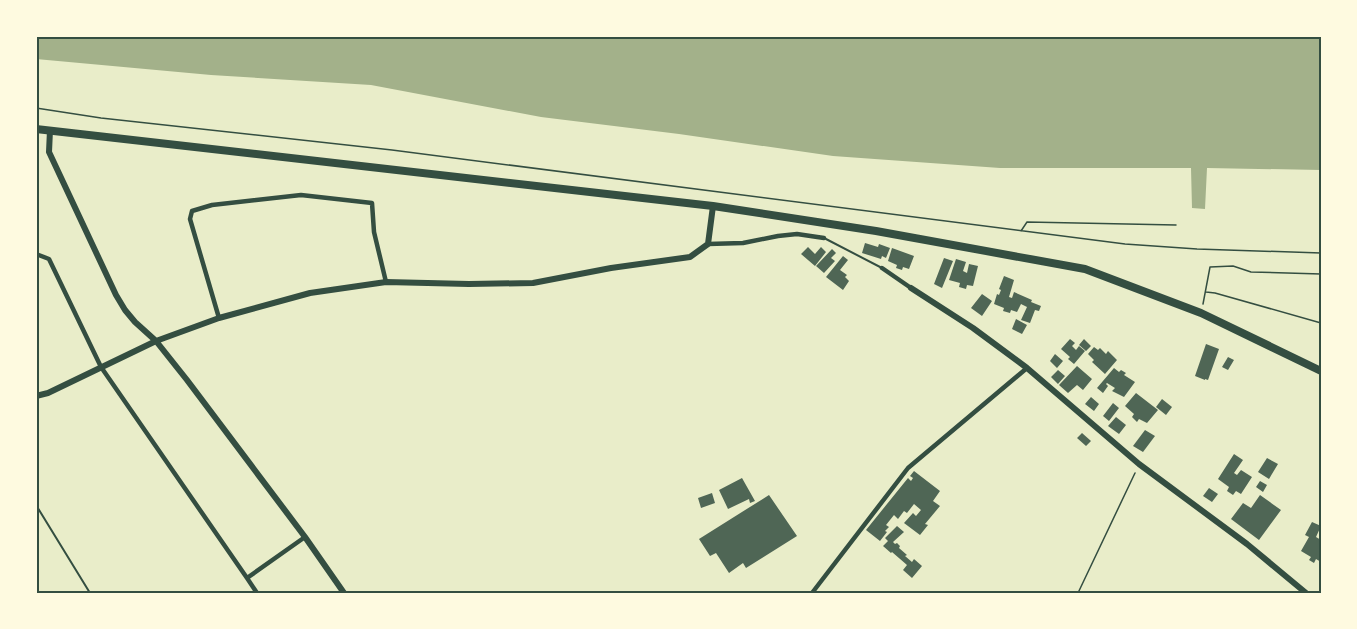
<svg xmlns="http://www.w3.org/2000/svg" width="1357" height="629" font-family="'Golos Text',sans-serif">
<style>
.water{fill:#a3b18a}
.building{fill:#4f6655}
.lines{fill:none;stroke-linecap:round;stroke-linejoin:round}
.path{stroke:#344e41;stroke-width:1.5}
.service{stroke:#344e41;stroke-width:2}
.minor{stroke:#344e41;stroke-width:4.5}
.tertiary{stroke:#344e41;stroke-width:6}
.trunk{stroke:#344e41;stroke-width:8}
.neatline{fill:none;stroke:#344e41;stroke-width:2}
</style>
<rect width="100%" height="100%" fill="#e9edc9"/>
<!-- water -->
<path class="water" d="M36 36H1321V170L1207 168 1205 209 1192 208 1191 168H1000L833 156 679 134 541 117 371 85 211 75 36 59Z"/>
<!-- building -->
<path class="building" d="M865 243 878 247 879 244 890 248 886 258 882 256 881 259 862 253Z
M808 247 815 254 821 247 826 252 815 266 801 254Z
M892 248 914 256 909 269 903 267 902 270 896 268 897 265 888 261Z
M832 249 836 253 831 258 835 261 824 273 816 266Z
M843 256 848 260 840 270 847 275 845 277 849 281 843 290 826 277Z
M944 258 953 261 942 288 934 284Z
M956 259 966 262 963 271 967 273 969 264 978 266 973 286 967 285 966 289 959 287 960 283 949 280Z
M1004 276 1014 280 1009 297 1012 298 1014 292 1032 300 1031 302 1041 306 1039 311 1035 310 1030 323 1021 320 1027 307 1021 304 1017 312 1011 310 1010 313 1003 311 1004 308 994 304 997 294 999 295 1001 290 999 289Z
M982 294 992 301 982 316 971 308Z
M1016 319 1027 325 1022 334 1012 329Z
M1070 339 1075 343 1072 346 1076 350 1079 346 1085 351 1074 364 1068 359 1070 357 1061 349Z
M1084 339 1091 346 1086 351 1079 345Z
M1206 344 1219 349 1208 380 1205 379V380L1195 376Z
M1094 347 1098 350 1100 348 1106 354 1108 351 1117 360 1105 374 1092 362 1094 360 1088 354Z
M1055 354 1063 361 1057 368 1050 361Z
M1228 357 1234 360 1228 370 1222 367Z
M1077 366 1092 379 1083 390 1077 385 1068 393 1059 385Z
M1114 368 1119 372 1121 370 1126 373 1124 375 1135 382 1124 397 1112 391 1115 388 1107 383 1106 384 1108 386 1103 393 1097 388Z
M1058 370 1065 376 1058 384 1051 377Z
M1136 393 1158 410 1147 423 1139 419 1137 422 1132 417 1134 414 1125 406Z
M1091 397 1099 404 1094 411 1085 404Z
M1162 399 1172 407 1166 415 1156 407Z
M1113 403 1119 408 1109 421 1103 416Z
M1116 417 1126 425 1119 434 1108 426Z
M1145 430 1155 436 1143 452 1133 446Z
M1082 433 1091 441 1086 446 1077 438Z
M1234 454 1243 460 1234 473 1237 475 1241 470 1252 477 1241 494 1236 491 1233 495 1227 491 1229 487 1218 479Z
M1267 458 1278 464 1269 479 1258 472Z
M914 471 940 491 933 501 940 506 925 524 928 525 920 535 904 523 913 513 916 516 921 510 914 504 907 513 904 511 898 519 894 515 886 525 889 527 885 531 887 532 880 541 866 530 908 478 911 481 913 478 910 476Z
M742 478 755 501 750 503 749 499 728 509 719 490Z
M1260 481 1267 485 1263 492 1256 487Z
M1209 488 1218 494 1212 502 1203 496Z
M712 493 715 503 701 508 698 498Z
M769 495 797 536 746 568 743 563 729 573 716 553 710 556 699 539Z
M1260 495 1281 510 1259 540 1231 519 1243 503 1251 508Z
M1312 522 1321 526 1316 537 1321 540V562L1316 559 1314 563 1309 560 1311 557 1301 551 1309 537 1305 535Z
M897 526 904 532 893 542 895 544 897 543 900 546 899 548 907 555 905 556 912 562 914 559 922 566 912 578 903 570 907 565 892 552 891 553 883 546 888 541 885 538Z"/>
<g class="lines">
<!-- path -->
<path class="path" d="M36 108 101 118 392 150 1125 244 1197 249 1321 253
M1021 231 1027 222 1176 225
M1206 292 1215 293 1321 323
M1203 304 1210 267 1233 266 1251 272 1321 274
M1078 593 1135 473"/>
<!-- service -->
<path class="service" d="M826 239 882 268
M36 505 90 593"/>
<!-- minor -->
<path class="minor" d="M708 244 743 243 778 236 797 234 824 238
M36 254 49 259 101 367 247 578 257 593
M882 268 911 288
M219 318 190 219 192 211 212 205 301 195 372 203 374 232 386 282
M247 578 305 537
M812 593 908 468 1027 368"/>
<!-- tertiary -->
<path class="tertiary" d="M50 130 49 152 116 295 125 310 135 322 156 341 187 380 305 537 344 593
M911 288 973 328 1027 368 1139 464 1247 544 1306 593
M36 396 48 393 156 341 219 318 310 293 386 282 469 284 533 283 611 268 690 257 708 244 713 206"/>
<!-- trunk -->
<path class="trunk" d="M36 129 713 206 876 231 1085 269 1201 313 1321 371"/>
</g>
<!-- border -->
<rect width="1357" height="629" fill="none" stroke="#fefae0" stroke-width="75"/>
<rect x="38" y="38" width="1282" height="554" class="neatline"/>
</svg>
